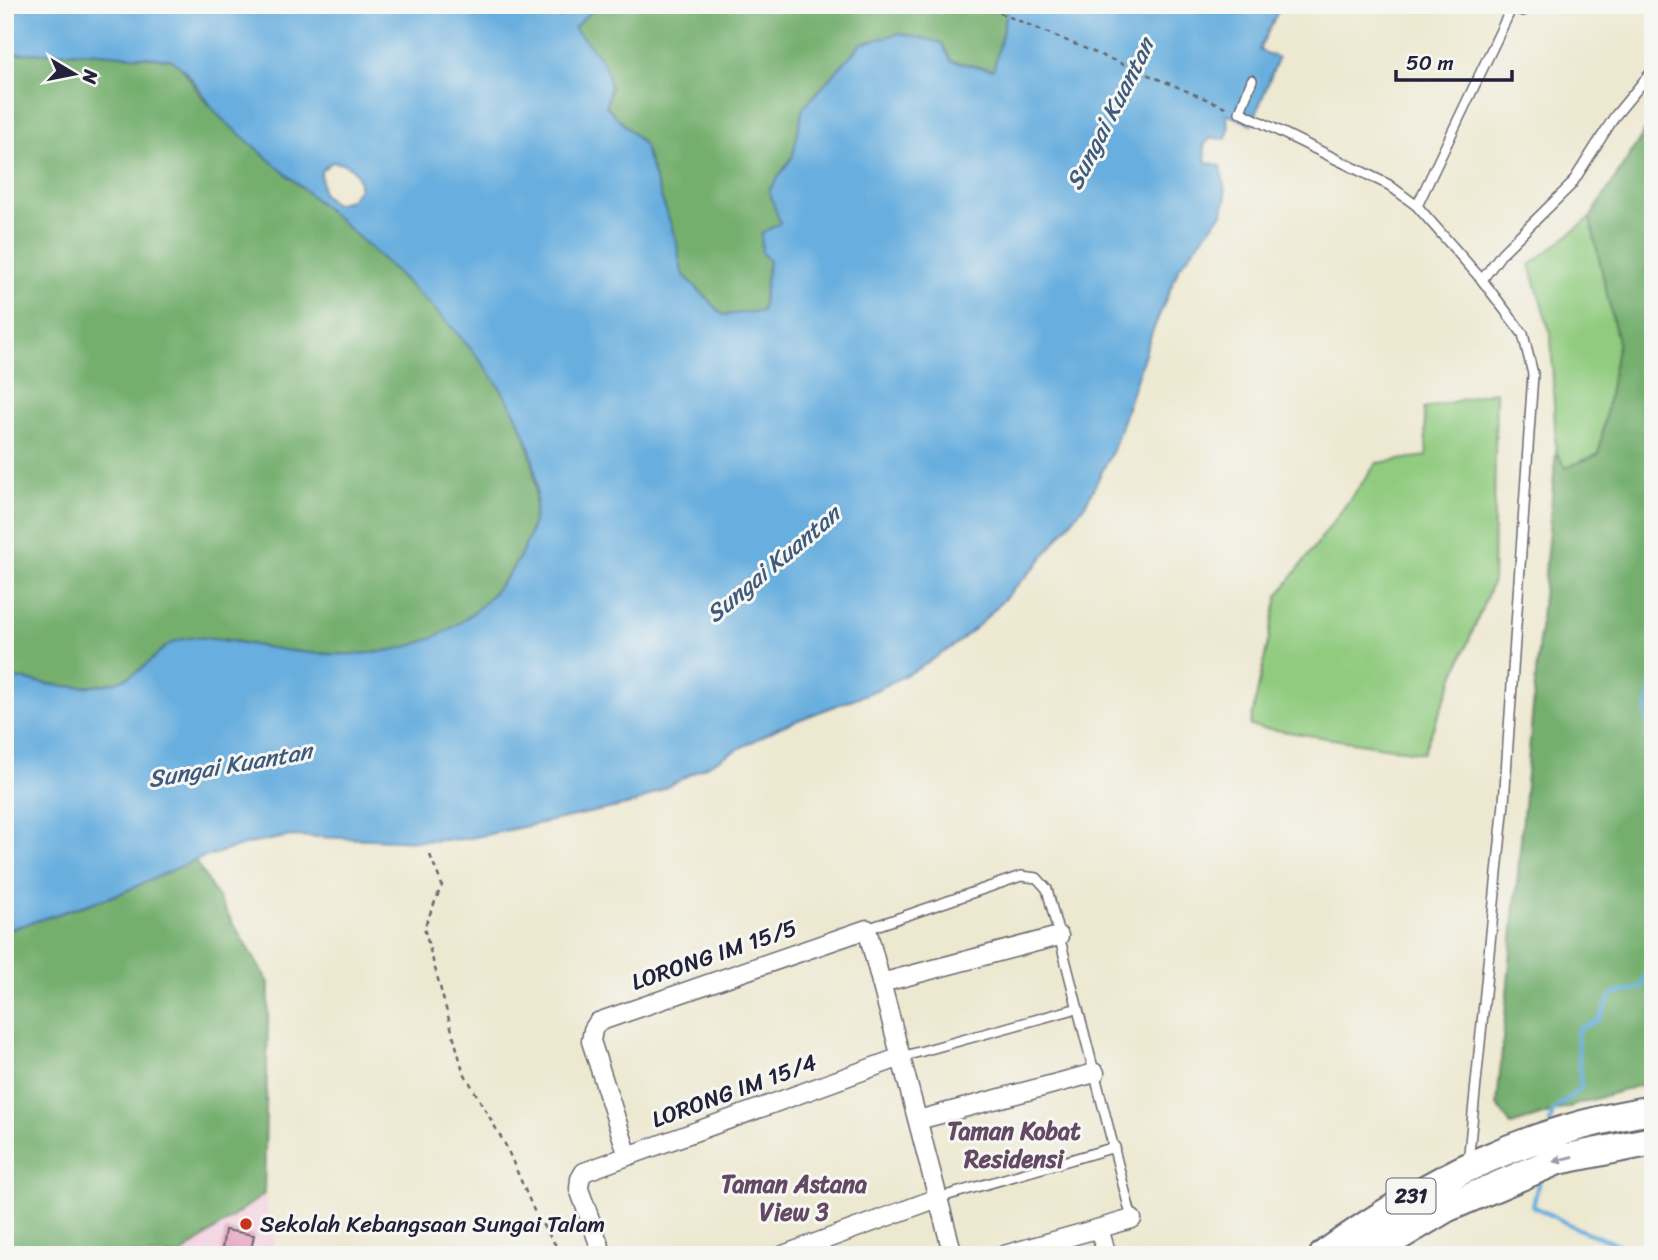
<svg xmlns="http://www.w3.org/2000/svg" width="1658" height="1260" font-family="Sriracha,sans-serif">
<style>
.built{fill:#f3cfdf}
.green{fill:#90cb7f;stroke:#59765d;stroke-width:2}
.forest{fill:#74af6e;stroke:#4b6854;stroke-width:2}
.water{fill:#68aede;stroke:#45688c;stroke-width:2;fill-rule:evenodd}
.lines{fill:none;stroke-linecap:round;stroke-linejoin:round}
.stream{stroke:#68aede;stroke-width:4.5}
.building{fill:#e091b3}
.lane-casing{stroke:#69676f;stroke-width:12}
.street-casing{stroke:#69676f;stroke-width:21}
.primary-casing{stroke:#69676f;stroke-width:32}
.path{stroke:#69676f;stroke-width:2.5;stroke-dasharray:5 5;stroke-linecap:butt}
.lane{stroke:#fff;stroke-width:9}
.street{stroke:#fff;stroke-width:18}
.primary{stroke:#fff;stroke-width:28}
.oneway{fill:#9c9ca7}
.poi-dot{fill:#c8321e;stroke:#f6f6f2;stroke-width:2.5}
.labels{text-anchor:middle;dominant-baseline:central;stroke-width:6;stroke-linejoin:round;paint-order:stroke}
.shield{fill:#f6f6f2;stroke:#626272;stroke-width:2}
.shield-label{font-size:21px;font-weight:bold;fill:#22223b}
.street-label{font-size:23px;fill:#22223b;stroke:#f6f6f2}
.poi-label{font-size:23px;fill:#22223b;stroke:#f6f6f2;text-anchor:start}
.water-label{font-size:24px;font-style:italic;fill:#3e5a7c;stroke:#f6f6f2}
.neighbourhood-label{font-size:24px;font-weight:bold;fill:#644965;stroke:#f6f6f2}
</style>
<rect width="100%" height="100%" fill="#f6f6f2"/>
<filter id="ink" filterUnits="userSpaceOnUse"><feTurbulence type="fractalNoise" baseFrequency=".0143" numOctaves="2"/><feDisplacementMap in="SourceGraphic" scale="14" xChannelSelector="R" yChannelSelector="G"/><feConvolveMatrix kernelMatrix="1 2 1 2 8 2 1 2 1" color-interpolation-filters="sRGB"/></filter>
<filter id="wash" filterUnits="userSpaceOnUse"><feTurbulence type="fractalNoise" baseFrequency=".00686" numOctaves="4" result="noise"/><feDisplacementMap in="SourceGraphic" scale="28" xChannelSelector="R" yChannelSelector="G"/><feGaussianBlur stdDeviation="1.57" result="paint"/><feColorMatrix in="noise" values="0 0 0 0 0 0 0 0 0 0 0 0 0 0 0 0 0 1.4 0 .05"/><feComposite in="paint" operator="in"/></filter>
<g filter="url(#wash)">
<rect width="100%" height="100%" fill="#ede8d0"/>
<!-- built -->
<path class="built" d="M264 1194 277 1255H180Z"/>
<!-- green -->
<path class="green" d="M1590 218 1618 342 1599 454 1566 468 1556 452 1551 336 1530 265Z
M1496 391 1493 581 1423 753 1250 726 1278 596 1377 463 1427 456 1424 409Z"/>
<!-- forest -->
<path class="forest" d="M597 5H1010C1001 27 1001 48 993 70L951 61 803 108 793 156 769 191 781 223 769 260 762 312 723 315 682 273 676 240 643 144 606 106 612 87 574 27Z
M86 52 170 59C188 69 192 86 205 100 223 119 245 135 265 152 309 191 353 231 396 272 421 295 447 319 470 344 523 403 561 495 514 566 495 593 465 628 433 640 381 659 324 656 270 648 247 644 221 636 197 638 161 641 167 652 142 669 103 697 49 685 5 676V54Z
M1653 118V1081L1511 1125 1497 1105 1556 452 1566 468 1599 454 1618 342 1590 218Z
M195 860 269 983 264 1194 180 1255H5V931L119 894Z"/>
<!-- water -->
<path class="water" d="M5 5H545L560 18 568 5H597L574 28C598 55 617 67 606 106L643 144 676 240 682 273 723 315 762 311 769 261 762 253 761 234 780 223 769 191 793 156 803 108 861 44 900 33 942 43 951 61 993 70C1001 48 1001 27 1010 5H1281L1259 50 1278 58 1252 124 1226 114 1229 129 1226 139 1211 138 1204 145 1206 162 1221 166 1226 198 1223 212 1179 268 1151 335 1113 450 1086 503 1035 567 981 623 955 645 916 670 874 691 780 727 636 803 466 839 422 841 291 836 248 844 195 860 119 894 5 931V676C43 684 86 694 124 679 158 665 159 635 201 638 237 640 272 650 308 653 394 660 463 643 513 568 588 455 469 341 392 268 337 216 278 168 220 117 203 98 192 72 170 59L87 52 5 54ZM332 162C348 163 360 169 359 188L350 200 334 204 322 193 321 171Z"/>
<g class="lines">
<!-- stream -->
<path class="stream" d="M1653 678 1647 712 1653 788
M1550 1123 1553 1111 1581 1088 1577 1030 1599 1020 1612 994 1641 988 1653 950
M1539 1180 1533 1206 1578 1229 1628 1248 1633 1255"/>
</g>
<g id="blocks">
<!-- building -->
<path class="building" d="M225 1230 254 1235 250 1255H221Z"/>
</g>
</g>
<g filter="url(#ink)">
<use href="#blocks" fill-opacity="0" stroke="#69676f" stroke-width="2"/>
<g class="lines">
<!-- lane casing -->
<g class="lane-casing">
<path id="lane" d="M1504 5 1523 11 1535 5
M1252 80 1240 112 1389 185 1417 206 1482 280 1523 334 1533 374 1504 803 1468 1163
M1417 206 1511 9
M1482 280 1502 253 1571 185 1615 116 1653 70
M867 929 1021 876 1037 878 1047 889 1132 1219
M901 1057 1078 1008
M938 1198 1115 1147"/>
</g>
<!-- street casing -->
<g class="street-casing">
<path id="street" d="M881 983 1059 936
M918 1120 1095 1073
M628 1156 591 1041 593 1030 598 1022 867 929 953 1255
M1099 1229 1107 1255
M603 1255 579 1189 580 1179 584 1172 901 1057
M783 1255 938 1198
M1004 1255 1132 1219"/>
</g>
<!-- primary casing -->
<g class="primary-casing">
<path id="primary" d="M1324 1255C1428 1180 1525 1130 1653 1110
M1367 1255 1446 1208 1558 1160 1653 1141"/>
</g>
<!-- path -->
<path class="path" d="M981 5 1230 109
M430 855 442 885 424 928 463 1071 506 1146 535 1213 562 1255"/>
<!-- lane -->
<use href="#lane" class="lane"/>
<!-- street -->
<use href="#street" class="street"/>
<!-- primary -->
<use href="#primary" class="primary"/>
</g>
<!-- one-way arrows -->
<defs><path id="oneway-solid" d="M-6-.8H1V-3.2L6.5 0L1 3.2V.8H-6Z" transform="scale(1.75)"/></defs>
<use class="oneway" href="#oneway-solid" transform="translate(1563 1159) rotate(165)"/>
</g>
<!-- markers -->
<circle class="poi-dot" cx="246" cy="1224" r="7"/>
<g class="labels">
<!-- shield labels -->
<rect class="shield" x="1386.5" y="1178.5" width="49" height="35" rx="5"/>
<g class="shield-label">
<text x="1411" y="1196">231</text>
</g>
<!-- street labels -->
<g class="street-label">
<text transform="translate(714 955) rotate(-19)">LORONG IM 15/5</text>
<text transform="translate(734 1091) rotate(-20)">LORONG IM 15/4</text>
</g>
<!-- poi labels -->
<g class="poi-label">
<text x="260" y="1224">Sekolah Kebangsaan Sungai Talam</text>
</g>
<!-- water labels -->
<g class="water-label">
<text transform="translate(1110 114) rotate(-63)">Sungai Kuantan</text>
<text transform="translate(773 564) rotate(-40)">Sungai Kuantan</text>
<text transform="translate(230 765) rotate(-10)">Sungai Kuantan</text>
</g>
<!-- neighbourhood labels -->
<g class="neighbourhood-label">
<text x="1014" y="1131">Taman Kobat<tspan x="1014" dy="28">Residensi</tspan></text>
<text x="794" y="1184">Taman Astana<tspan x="794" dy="28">View 3</tspan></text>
</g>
</g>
<!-- margin -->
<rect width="1658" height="1260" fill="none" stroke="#f6f6f2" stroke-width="28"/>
<!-- north arrow -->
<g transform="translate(74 74) rotate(100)" stroke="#f6f6f2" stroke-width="5" paint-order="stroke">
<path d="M0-5L12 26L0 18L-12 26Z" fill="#22223b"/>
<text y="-10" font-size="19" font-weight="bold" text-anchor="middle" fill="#22223b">N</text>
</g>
<!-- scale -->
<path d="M1396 70v10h116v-10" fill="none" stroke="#22223b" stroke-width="3.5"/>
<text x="1406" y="70" font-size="21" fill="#22223b" stroke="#f6f6f2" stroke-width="5" paint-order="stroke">50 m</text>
</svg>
